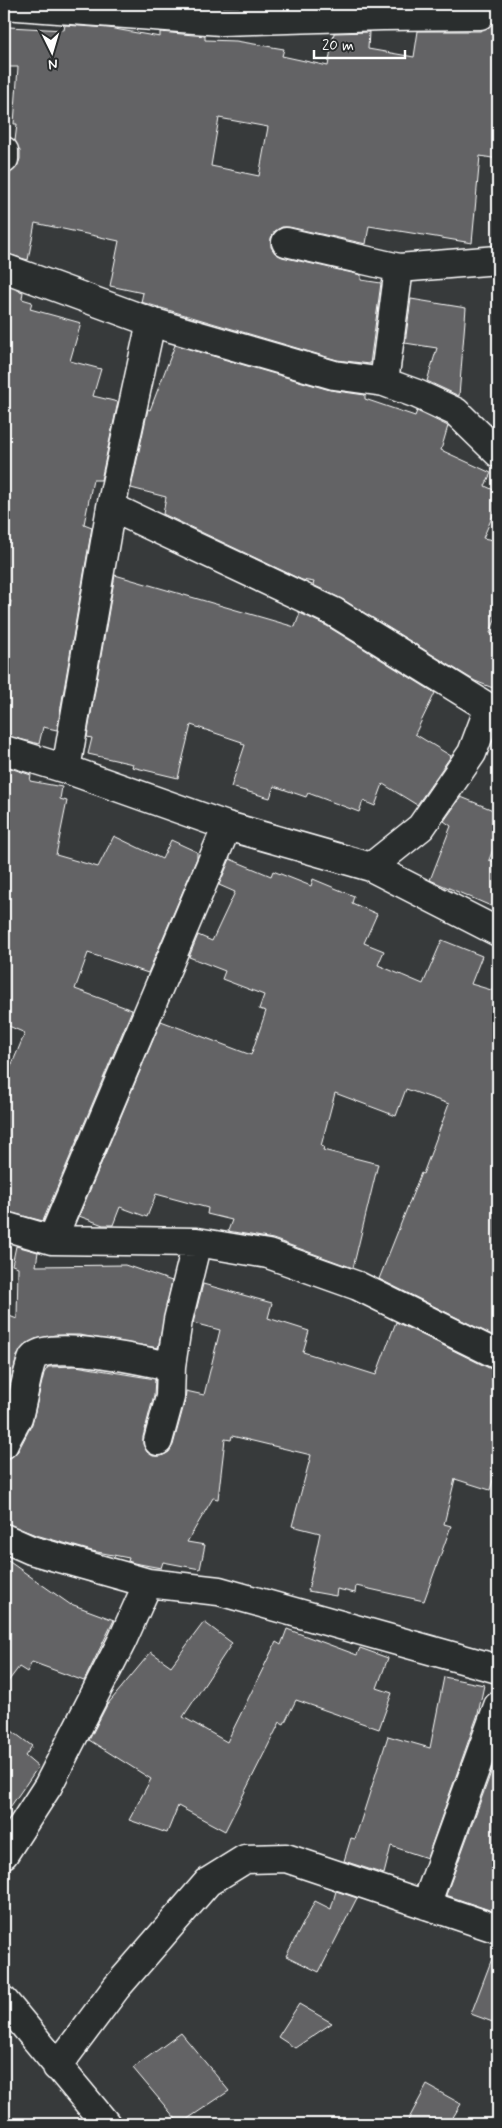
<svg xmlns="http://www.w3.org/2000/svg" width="502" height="2128" font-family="Mynerve,sans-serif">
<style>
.building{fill:#636465;stroke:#fff;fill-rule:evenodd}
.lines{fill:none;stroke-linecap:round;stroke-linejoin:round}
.minor-casing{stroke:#fff;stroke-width:31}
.minor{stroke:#2a2d2e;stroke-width:28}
</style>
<rect width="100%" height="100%" fill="#373a3b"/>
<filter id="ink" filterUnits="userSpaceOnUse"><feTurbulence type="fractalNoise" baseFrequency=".02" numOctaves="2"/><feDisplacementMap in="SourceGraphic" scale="10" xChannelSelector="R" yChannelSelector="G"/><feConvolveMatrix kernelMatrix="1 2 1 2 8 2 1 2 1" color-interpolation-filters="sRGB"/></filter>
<g filter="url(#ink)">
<!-- building -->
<path class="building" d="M498 19V159L480 156 472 243 369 226 366 244 289 227H282L275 231 271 238V247L275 253 282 257 361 275V280L381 283 370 364 337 360 141 302 143 293 110 286 119 241 35 223 28 260 4 253V214L7 194 10 173 17 167 20 159V151L15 141 17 124H14L18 67H4V37H8L9 27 64 30 65 25 109 28 160 37V32L205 36V40L236 41 284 49 282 56 328 66 334 33 369 32 368 49 414 57 418 31H480L490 26ZM219 118 268 127 259 176 211 166Z
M4 285 23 292 22 299 32 302 30 309 81 323 70 361 101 369 93 396 118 402 101 480H93L84 524 92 527 57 730 43 727 39 744 4 735V670L9 646 4 644 11 601 4 599Z
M411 299 466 308 459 396 427 381 437 348 405 343Z
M175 345 330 390 365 395V399L415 416 417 411 448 426 441 450 491 473 485 486 498 492V504L483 538 498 541V612L490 633 498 637V690L475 681 342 599 313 585 314 582 302 580 163 514 166 497 131 488 148 409 150 410Z
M115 575 295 627 300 613 327 626 435 693 415 734 451 756 417 805 383 784 375 806 363 801 359 812 308 793 306 797 274 786 270 798 231 787 245 745 241 744 242 742 191 725 178 778 132 767 133 764 88 754 92 738 87 737Z
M4 766 31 775 30 781 62 787 60 799 67 801 56 855 98 867 114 836 162 859 171 840 197 852V858L148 973 88 953 75 989 132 1010 43 1221 4 1211V1083L25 1033 4 1024Z
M461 797 498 812V836L489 860 498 863V909L430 880 451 826 444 821Z
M230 859 271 876 273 871 311 886 313 879 354 896 352 903 377 914 364 943 384 951 378 965 423 984 442 940 482 956 471 984 498 992V1338L379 1279 421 1173 423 1174 449 1104 406 1089 396 1116 335 1093 321 1146 324 1147 323 1150 378 1164 353 1268 273 1239 228 1231 232 1220 207 1214 208 1208 156 1194 147 1217 120 1207 113 1225H103L79 1216 161 1021 251 1055 266 1011 259 1009 264 995 222 979 225 971 189 957 198 935 212 941 235 892 219 885Z
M16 1246 38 1252 36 1266 125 1265 172 1281 158 1348 79 1335H55L35 1339 25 1345 17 1356 4 1410V1314L17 1319 18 1267 12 1265Z
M203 1284 272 1303 268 1318 309 1331 303 1352 376 1375 396 1322 491 1369 498 1370V1464L490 1490 455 1479 444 1524 451 1526 424 1601 356 1586 355 1593 337 1589 336 1596 308 1591 320 1533 292 1526 311 1455 232 1436 231 1440 225 1439 218 1499 213 1498 187 1542 205 1545 200 1569 163 1562 161 1568 134 1563 128 1561 129 1558 92 1551 36 1535 4 1523V1482L8 1459 13 1456 18 1451 32 1424 44 1373 48 1367 76 1366 155 1379 154 1395 143 1437V1444L147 1452 153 1456H161L169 1452 173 1445 185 1401 186 1391 204 1395 220 1330 193 1323Z
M4 1558 71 1605V1604L114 1620 84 1681 32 1662 27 1672 19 1667 4 1687Z
M204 1622 232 1643 183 1717 227 1742 276 1642 281 1645 287 1629 357 1655 360 1648 388 1658 377 1688 392 1693 379 1729 296 1700 284 1724 280 1722 225 1831 178 1806 167 1833 129 1820 151 1779 89 1740 107 1705 151 1652 171 1666Z
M444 1677 484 1685 478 1714 427 1858 391 1846 384 1874 344 1861 351 1838 355 1839 388 1736 430 1748Z
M4 1725 32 1746 25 1756 38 1767 4 1816Z
M493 1767 498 1769V1913L446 1895Z
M336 1891 357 1898 319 1972 286 1956 315 1901 331 1909Z
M496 1948 498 1949V2024L471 2014Z
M299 2004 332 2023 295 2048 278 2037Z
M181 2033 229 2091 180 2124 133 2068Z
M427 2085 461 2104 449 2124H406Z"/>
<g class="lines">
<!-- minor casing -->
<g class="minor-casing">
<path id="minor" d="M384 4 383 16 480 15 487 8V4
M4 5 221 21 383 16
M4 151V159
M286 242 399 268
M4 268 151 322 334 375 384 382 417 394 456 412 498 453
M384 382 399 268 498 260
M111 507 334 612 489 708 472 753 421 827 371 867
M4 750 66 769 227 826 371 867 498 932
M66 769 111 507 151 322
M4 1226 52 1240 227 826
M197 1242 268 1254 358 1286 498 1355
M158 1441 170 1397 171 1366
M4 1444C8 1435 14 1426 18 1417 22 1405 28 1366 33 1358 48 1338 147 1362 171 1366L178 1320 197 1242 52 1240
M4 1538 31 1550 148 1583 122 1641 48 1786 4 1854
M148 1583 219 1591 498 1669
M426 1905 498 1706
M4 2001 106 2124
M57 2067 116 1988 208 1882 245 1859 286 1858 498 1929"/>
</g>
<!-- minor -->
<use href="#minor" class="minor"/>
</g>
</g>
<!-- margin -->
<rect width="502" height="2128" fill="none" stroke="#2a2d2e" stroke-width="20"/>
<rect x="10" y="10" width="482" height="2108" fill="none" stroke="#fff" stroke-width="2" filter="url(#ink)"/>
<!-- north arrow -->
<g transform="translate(52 52) rotate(175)" stroke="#2a2d2e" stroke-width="4" paint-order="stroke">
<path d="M0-4L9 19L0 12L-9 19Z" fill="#ffffff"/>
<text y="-8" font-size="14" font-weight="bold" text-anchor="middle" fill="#ffffff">N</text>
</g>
<!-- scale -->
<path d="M314 50v8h91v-8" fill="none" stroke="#ffffff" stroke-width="2.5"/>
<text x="322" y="50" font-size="15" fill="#ffffff" stroke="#2a2d2e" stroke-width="4" paint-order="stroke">20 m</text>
</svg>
